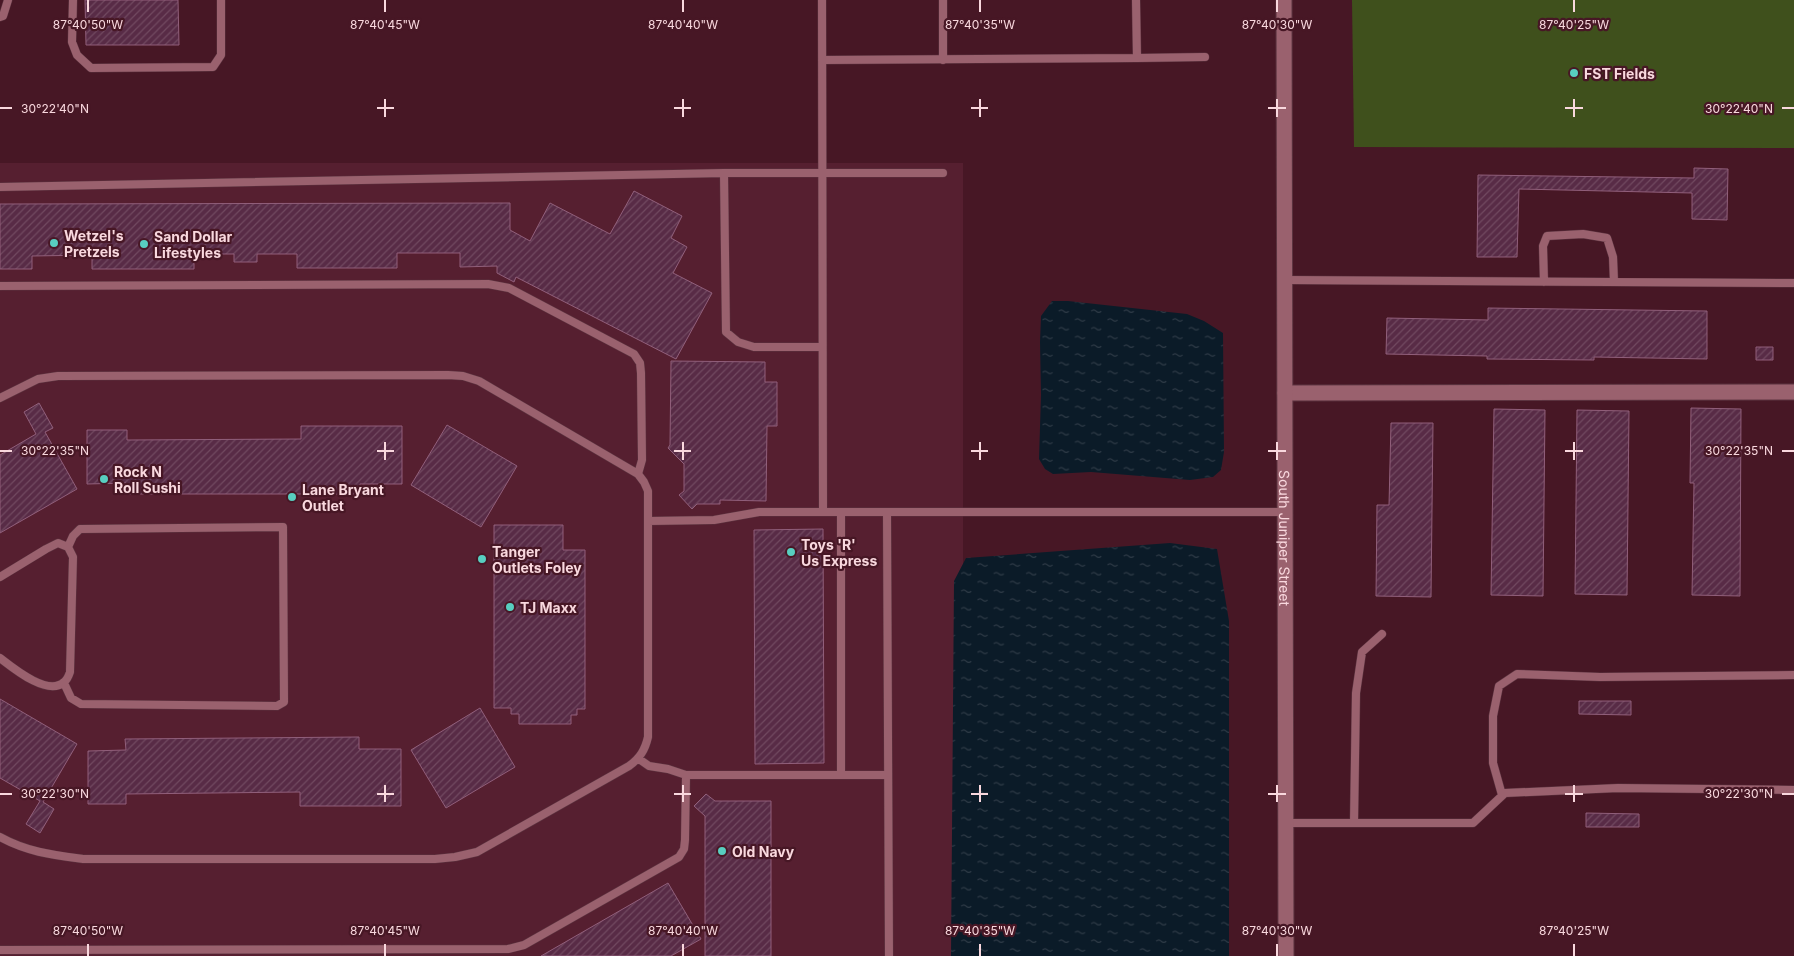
<svg xmlns="http://www.w3.org/2000/svg" width="1794" height="956" font-family="Inter,sans-serif">
<style>
.built{fill:#561f30}
.pitch{fill:#3f501c}
.water{fill:url(#water-ripples)}
.building{fill:url(#building-hatch);stroke:#915f7b}
.lines{fill:none;stroke-linecap:round;stroke-linejoin:round}
.lane-casing{stroke:#5c3440;stroke-width:9}
.street-casing{stroke:#5c3440;stroke-width:17}
.secondary-casing{stroke:#5c3440;stroke-width:17}
.lane{stroke:#9a616e;stroke-width:8}
.street{stroke:#9a616e;stroke-width:15}
.secondary{stroke:#9a616e;stroke-width:15}
.ticks{fill:none;stroke:#f9d8de;stroke-width:2}
.poi-dot{fill:#58cec0;stroke:#471725;stroke-width:2}
.labels{text-anchor:middle;dominant-baseline:central;stroke-width:4.5;stroke-linejoin:round;paint-order:stroke}
.poi-label{font-size:14px;font-weight:bold;fill:#f9d8de;stroke:#471725;text-anchor:start}
.street-label{font-size:14px;fill:#f9d8de;stroke:#471725}
.ticks-label{font-size:12px;text-anchor:middle;fill:#f9d8de;stroke:#471725;stroke-width:4.5;stroke-linejoin:round;paint-order:stroke}
</style>
<defs>
<pattern id="water-ripples" width="26" height="14" patternUnits="userSpaceOnUse" patternTransform="scale(1.25)"><rect width="26" height="14" fill="#0b1b28"/><path d="M2 4q2-2 4 0t4 0M15 11q2-2 4 0t4 0" fill="none" stroke="#2f3b47"/></pattern>
<pattern id="building-hatch" width="6" height="6" patternUnits="userSpaceOnUse" patternTransform="scale(1.25)"><rect width="6" height="6" fill="#582b46"/><path d="M-1 1l2-2M0 6l6-6M5 7l2-2" fill="none" stroke="#714960"/></pattern>
</defs>
<rect width="100%" height="100%" fill="#471725"/>
<!-- built -->
<path class="built" d="M0 163H963V956H0Z"/>
<!-- pitch -->
<path class="pitch" d="M1352 0H1794V148L1354 147Z"/>
<!-- water -->
<path class="water" d="M1052 301H1068L1187 314 1204 321 1223 333 1224 452 1221 470 1213 477 1190 480 1091 472 1053 474 1045 469 1039 459 1041 395 1040 342 1041 316Z
M1170 543 1217 549 1229 621V956H951L954 581 966 558Z"/>
<!-- building -->
<path class="building" d="M85 0H178L179 45H86Z
M1694 168 1728 169 1727 220 1692 219V193L1519 189 1517 257H1477L1478 175 1694 178Z
M634 191 682 216 671 238 687 247 673 273 712 293 676 359 516 277 514 282 497 273V266L460 267V253H397V268H297V254H257V262H234V254H194V269H92V255L32 256V269H0V204L510 203V230L530 241 550 203 610 234Z
M1488 308 1707 311V359L1594 357V360L1487 359V356L1386 354 1387 318 1488 320Z
M1756 347H1773V360H1756Z
M671 361 765 362V382H777V426H767L766 501 720 500V504H697L692 509 679 495 684 491V464L668 448 670 445Z
M39 403 53 428 45 432 77 489 0 533V455L36 434 24 412Z
M1691 408 1741 409 1740 596 1692 595 1694 483H1690Z
M1494 409 1545 410 1543 596 1491 595Z
M1577 410 1629 411 1627 595 1575 594Z
M1391 423H1433L1431 597 1376 596 1377 505H1389Z
M447 425 517 466 481 527 411 485Z
M301 426H402V484H360V494H126V483L87 484V430H127V440L301 439Z
M494 525H563V550H585V709H577V715H571V724H519V714H511V708H494Z
M823 529 824 763 755 764 754 530Z
M0 699 77 744 43 802 54 809 40 833 26 824 40 801 0 778Z
M1579 701H1631V715L1579 714Z
M480 708 515 767 446 808 411 750Z
M359 737V749H401V806H300V792L126 794V804H88V751L126 750 125 739Z
M706 794 715 801H771V956H705V816L694 806Z
M1586 813 1639 814V827H1586Z
M668 883 701 939 671 956H541Z"/>
<g class="lines">
<!-- lane casing -->
<g class="lane-casing">
<path id="lane" d="M73 0 72 42 77 55 91 68 213 67 221 55V0
M822 0 823 512
M0 17 3 16 8 0
M1137 58 1205 57
M822 60 1137 58 1136 0
M943 60V0
M724 173H943
M0 187 724 173 726 332 738 342 754 347H822
M1285 280 1794 283
M1544 282 1543 246 1547 236 1583 234 1607 238 1613 257 1614 282
M0 286 488 284 509 288 634 354 640 363 641 373 642 460 638 474
M0 398 38 379 58 376 448 375 463 376 479 381 638 474 644 482 648 491V737C645 750 640 758 629 766L477 852 455 857 435 859H83C53 855 27 852 0 837
M841 512V775
M887 512 889 956
M648 521 714 520 759 512H1285
M0 577 46 549 58 543 68 547 73 557 70 672C69 675 67 680 64 682 48 697 13 668 0 658
M64 683 71 698 81 704 277 706 284 702 283 527 80 529 73 536 68 547
M639 759 649 766 668 769 686 775H888
M1502 795 1493 763V716L1499 686 1517 674 1600 677 1794 675
M1286 823H1473L1505 793 1618 788 1794 790
M1354 823 1356 693 1362 652 1382 634
M0 950 508 949 524 945 679 857 684 849 685 840 686 775"/>
</g>
<!-- street casing -->
<g class="street-casing">
<path id="street" d="M1285 393 1794 392"/>
</g>
<!-- secondary casing -->
<g class="secondary-casing">
<g id="secondary">
<path id="s1" d="M1284 0 1286 956"/>
</g>
</g>
<!-- lane -->
<use href="#lane" class="lane"/>
<!-- street -->
<use href="#street" class="street"/>
<!-- secondary -->
<use href="#secondary" class="secondary"/>
</g>
<!-- ticks -->
<path class="ticks" d="M88 0V12M385 0V12M683 0V12M980 0V12M1277 0V12M1574 0V12M385 99V117M683 99V117M980 99V117M1277 99V117M1574 99V117M0 108H12M377 108H394M674 108H691M971 108H988M1268 108H1286M1565 108H1583M1782 108H1794M385 442V460M683 442V460M980 442V460M1277 442V460M1574 442V460M0 451H12M377 451H394M674 451H691M971 451H988M1268 451H1286M1565 451H1583M1782 451H1794M385 785V802M683 785V802M980 785V802M1277 785V802M1574 785V802M0 794H12M377 794H394M674 794H691M971 794H988M1268 794H1286M1565 794H1583M1782 794H1794M88 944V956M385 944V956M683 944V956M980 944V956M1277 944V956M1574 944V956"/>
<!-- markers -->
<g class="poi-dot">
<circle cx="1574" cy="73" r="5"/>
<circle cx="54" cy="243" r="5"/>
<circle cx="144" cy="244" r="5"/>
<circle cx="104" cy="479" r="5"/>
<circle cx="292" cy="497" r="5"/>
<circle cx="791" cy="552" r="5"/>
<circle cx="482" cy="559" r="5"/>
<circle cx="510" cy="607" r="5"/>
<circle cx="722" cy="851" r="5"/>
</g>
<g class="labels">
<!-- poi labels -->
<g class="poi-label">
<text x="1584" y="73">FST Fields</text>
<text x="64" y="235">Wetzel's<tspan x="64" dy="16">Pretzels</tspan></text>
<text x="154" y="236">Sand Dollar<tspan x="154" dy="16">Lifestyles</tspan></text>
<text x="114" y="471">Rock N<tspan x="114" dy="16">Roll Sushi</tspan></text>
<text x="302" y="489">Lane Bryant<tspan x="302" dy="16">Outlet</tspan></text>
<text x="801" y="544">Toys 'R'<tspan x="801" dy="16">Us Express</tspan></text>
<text x="492" y="551">Tanger<tspan x="492" dy="16">Outlets Foley</tspan></text>
<text x="520" y="607">TJ Maxx</text>
<text x="732" y="851">Old Navy</text>
</g>
<!-- street labels -->
<g class="street-label">
<text stroke="none"><textPath href="#s1" startOffset="538">South Juniper Street</textPath></text>
</g>
</g>
<g class="ticks-label">
<text x="88" y="29">87°40'50"W</text>
<text x="385" y="29">87°40'45"W</text>
<text x="683" y="29">87°40'40"W</text>
<text x="980" y="29">87°40'35"W</text>
<text x="1277" y="29">87°40'30"W</text>
<text x="1574" y="29">87°40'25"W</text>
<text x="55" y="113">30°22'40"N</text>
<text x="1739" y="113">30°22'40"N</text>
<text x="55" y="455">30°22'35"N</text>
<text x="1739" y="455">30°22'35"N</text>
<text x="55" y="798">30°22'30"N</text>
<text x="1739" y="798">30°22'30"N</text>
<text x="88" y="935">87°40'50"W</text>
<text x="385" y="935">87°40'45"W</text>
<text x="683" y="935">87°40'40"W</text>
<text x="980" y="935">87°40'35"W</text>
<text x="1277" y="935">87°40'30"W</text>
<text x="1574" y="935">87°40'25"W</text>
</g>
</svg>
